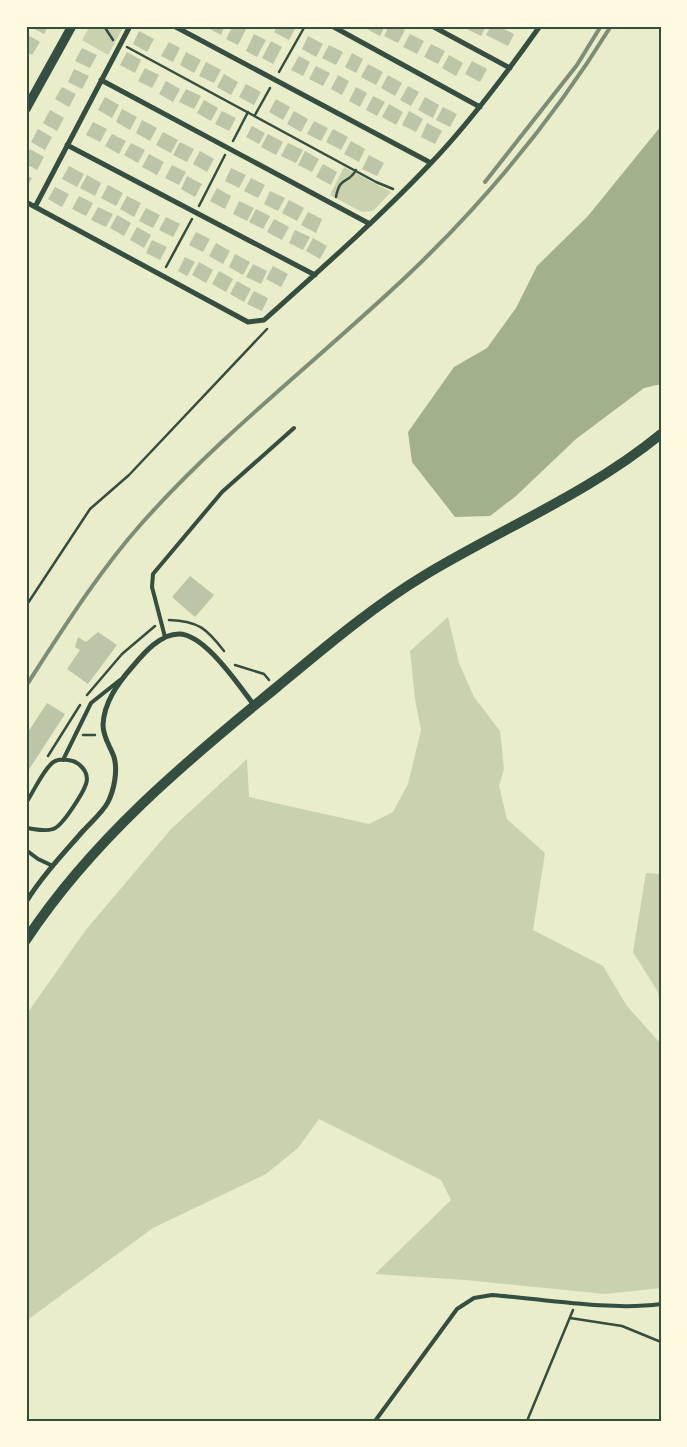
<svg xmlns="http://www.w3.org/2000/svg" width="687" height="1447" font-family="Montserrat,sans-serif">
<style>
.green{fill:#cad2ad}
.water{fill:#a3b18a}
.building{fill:#bcc5a7}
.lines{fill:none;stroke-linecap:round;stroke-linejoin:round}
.path{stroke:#344e41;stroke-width:2.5}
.service{stroke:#344e41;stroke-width:4}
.minor{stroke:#344e41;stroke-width:5}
.tertiary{stroke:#344e41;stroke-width:9}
.secondary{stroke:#344e41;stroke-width:10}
.rail{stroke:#7c8e77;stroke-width:4}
.neatline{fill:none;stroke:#344e41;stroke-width:2}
</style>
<rect width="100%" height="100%" fill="#e9edc9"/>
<!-- green -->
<path class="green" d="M90 26H124L108 55 82 40Z
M344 167 391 192 373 211 362 212 330 195Z
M448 617 459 663 474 697 500 731 504 769 499 786 507 819 545 853 533 930 603 966 627 1006 661 1044V1288L605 1294 465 1280 375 1274 451 1200 441 1180 319 1119 298 1148 266 1174 153 1228 26 1321V1015L85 931 171 829 247 759 249 797 369 824 393 812 408 784 421 730 415 699 410 651Z
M646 873 661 874V1011L658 992 633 952Z"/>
<!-- water -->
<path class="water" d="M661 126V384L644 388 576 439 516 496 490 516 455 517 412 462 408 432 454 367 487 348 516 308 537 266 588 216Z"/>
<!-- building -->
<path class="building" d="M29 26H48L44 34Z
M211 26H225L221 35 210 29Z
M233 26 246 29 238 45 226 39Z
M278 26H295L296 27 289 40 274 32Z
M367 26H385L380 36 365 28Z
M389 26H398L405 30 398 43 384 36Z
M468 26H486L481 36 467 29Z
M491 26H498L514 34 508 46 486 35Z
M139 31 154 39 147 52 133 44Z
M26 34 40 42 32 55 26 52Z
M254 34 266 40 257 57 246 51Z
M410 34 424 41 417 54 403 47Z
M308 36 323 44 316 57 302 49Z
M271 41 282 47 273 64 262 58Z
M169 42 180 48 173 62 161 56Z
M431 44 445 51 438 64 424 57Z
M329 45 343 52 336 65 322 58Z
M82 48 97 55 90 68 75 61Z
M127 52 141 60 135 73 120 65Z
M186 52 201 60 194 73 180 65Z
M352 53 363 59 356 73 345 67Z
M449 55 463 63 456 76 442 68Z
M299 56 310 62 303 76 291 70Z
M472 61 487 69 480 82 465 74Z
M206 62 221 70 214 83 199 76Z
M368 64 383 72 376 85 361 77Z
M316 66 330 73 323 86 309 79Z
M145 68 159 75 152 88 138 81Z
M74 69 89 76 82 89 68 82Z
M224 74 238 82 231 95 217 87Z
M338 75 349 81 342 95 331 89Z
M388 75 402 83 395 96 381 88Z
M166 81 180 89 173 102 159 94Z
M246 84 261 92 254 105 239 97Z
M408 86 419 92 411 106 400 100Z
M62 87 76 94 69 107 55 99Z
M356 87 367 93 360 107 349 101Z
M186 89 201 96 194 109 179 102Z
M373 96 385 102 377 116 366 110Z
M105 97 119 105 112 118 98 110Z
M425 97 439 105 433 118 418 110Z
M276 99 290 107 283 120 269 112Z
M204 100 218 108 211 121 197 113Z
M389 104 403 112 396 125 382 117Z
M443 107 457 114 450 127 436 120Z
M122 109 137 117 130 130 116 122Z
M50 110 64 118 57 131 43 123Z
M222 111 236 118 229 131 215 124Z
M294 111 308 119 301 132 287 124Z
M409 111 423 119 416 132 402 125Z
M142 120 157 128 150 141 136 133Z
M314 121 328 128 321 141 307 134Z
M93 122 107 129 100 142 86 135Z
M427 123 442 131 435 144 421 137Z
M252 126 265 133 259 144 246 137Z
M38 129 52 137 45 150 31 142Z
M333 129 348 137 341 150 326 142Z
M163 132 178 140 171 153 156 145Z
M112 134 126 141 119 154 105 146Z
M268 134 283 142 276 155 261 147Z
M351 141 365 149 359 162 344 154Z
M180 142 194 149 187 162 173 155Z
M131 143 145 150 138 163 124 155Z
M288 143 303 150 296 163 281 156Z
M30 149 44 157 37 170 26 164V156Z
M200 151 214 159 207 172 193 164Z
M305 151 319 159 312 172 298 165Z
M149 154 164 162 157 175 142 167Z
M369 155 384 163 377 176 362 169Z
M323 164 337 172 331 185 316 177Z
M172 165 186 172 179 185 165 178Z
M69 166 84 174 77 187 62 179Z
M231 168 246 175 239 188 225 181Z
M26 175 32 178 26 188Z
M87 175 101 183 95 196 80 188Z
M187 176 202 184 195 197 181 189Z
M251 178 265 185 258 198 244 191Z
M108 185 123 193 116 206 101 198Z
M55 187 69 194 62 207 48 199Z
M217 188 231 196 225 209 210 201Z
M270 191 285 198 278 211 264 204Z
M79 196 93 203 86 216 72 209Z
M127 196 141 203 134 217 120 209Z
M289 200 304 208 297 221 282 213Z
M239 201 254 208 247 221 233 214Z
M98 207 113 214 106 227 91 220Z
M146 208 160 215 153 228 139 221Z
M256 209 270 216 263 229 249 222Z
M308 212 322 219 316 233 301 225Z
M117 215 131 223 124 236 110 228Z
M166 217 180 224 173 237 159 230Z
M274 219 289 227 282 240 267 232Z
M137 227 151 235 144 248 130 240Z
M295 230 310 237 303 250 289 243Z
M196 232 210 239 203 252 189 245Z
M313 238 327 246 320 259 306 251Z
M152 240 167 247 160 260 146 253Z
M216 243 230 251 223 264 209 256Z
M235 254 250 262 243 275 229 267Z
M185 257 195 262 187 276 178 271Z
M199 262 213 270 206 283 192 275Z
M253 264 267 271 261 284 246 277Z
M273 266 288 274 281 287 266 279Z
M219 271 233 279 226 292 212 284Z
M237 281 251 289 244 302 230 294Z
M254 291 268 298 262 311 247 304Z
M190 576 214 595 195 617 172 597Z
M98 632 117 645 88 684 67 669 80 650 75 647 78 637 86 642Z
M47 703 65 714 26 774V735Z"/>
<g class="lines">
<!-- path -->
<path class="path" d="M104 26 113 40
M127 47 376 182 393 189
M279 72 305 26
M255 115 270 88
M233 141 248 112
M336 197C340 175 348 185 356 170
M199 206 225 155
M166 267 192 219
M26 606 90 509 129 475 267 329
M169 620C199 621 207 629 224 651
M235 665 264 674 269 680
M87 695 122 654 155 626
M83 735H95
M48 756 80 705
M570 1318 622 1326 661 1342
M527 1421 573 1310"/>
<!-- service -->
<path class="service" d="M165 637 152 587 153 574 222 492 294 428
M63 760 91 703 120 680
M26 803C34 791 41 774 51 764 56 759 62 759 68 760 79 761 90 772 86 784 83 793 62 827 53 829 45 832 35 829 26 828
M26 850 38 859 53 866
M375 1421 457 1309 474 1298 492 1295C543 1299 611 1311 661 1304"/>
<!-- minor -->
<path class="minor" d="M174 26 431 163
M332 26 480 107
M432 26 510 68
M101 80 370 224
M67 145 315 275
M26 202 248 322 264 320C321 269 378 219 431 163 471 121 506 74 540 26
M35 207 130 26
M26 902C42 876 63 854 83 831 91 822 103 812 108 802 114 790 118 771 114 757 110 746 103 737 103 725 104 702 118 683 133 666 144 653 160 634 179 634 205 634 239 686 254 705"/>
<!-- tertiary -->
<path class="tertiary" d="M26 109 72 26"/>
<!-- secondary -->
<path class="secondary" d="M26 940C92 840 185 762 277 687 324 648 372 607 425 575 503 528 589 493 661 434"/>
<!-- rail -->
<path class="rail" d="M485 182 577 65 601 26
M26 686C61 632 99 571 142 523 224 431 323 356 412 271 488 198 556 115 611 26"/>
</g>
<!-- border -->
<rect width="687" height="1447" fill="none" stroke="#fefae0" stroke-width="55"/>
<rect x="28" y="28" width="632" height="1392" class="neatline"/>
</svg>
